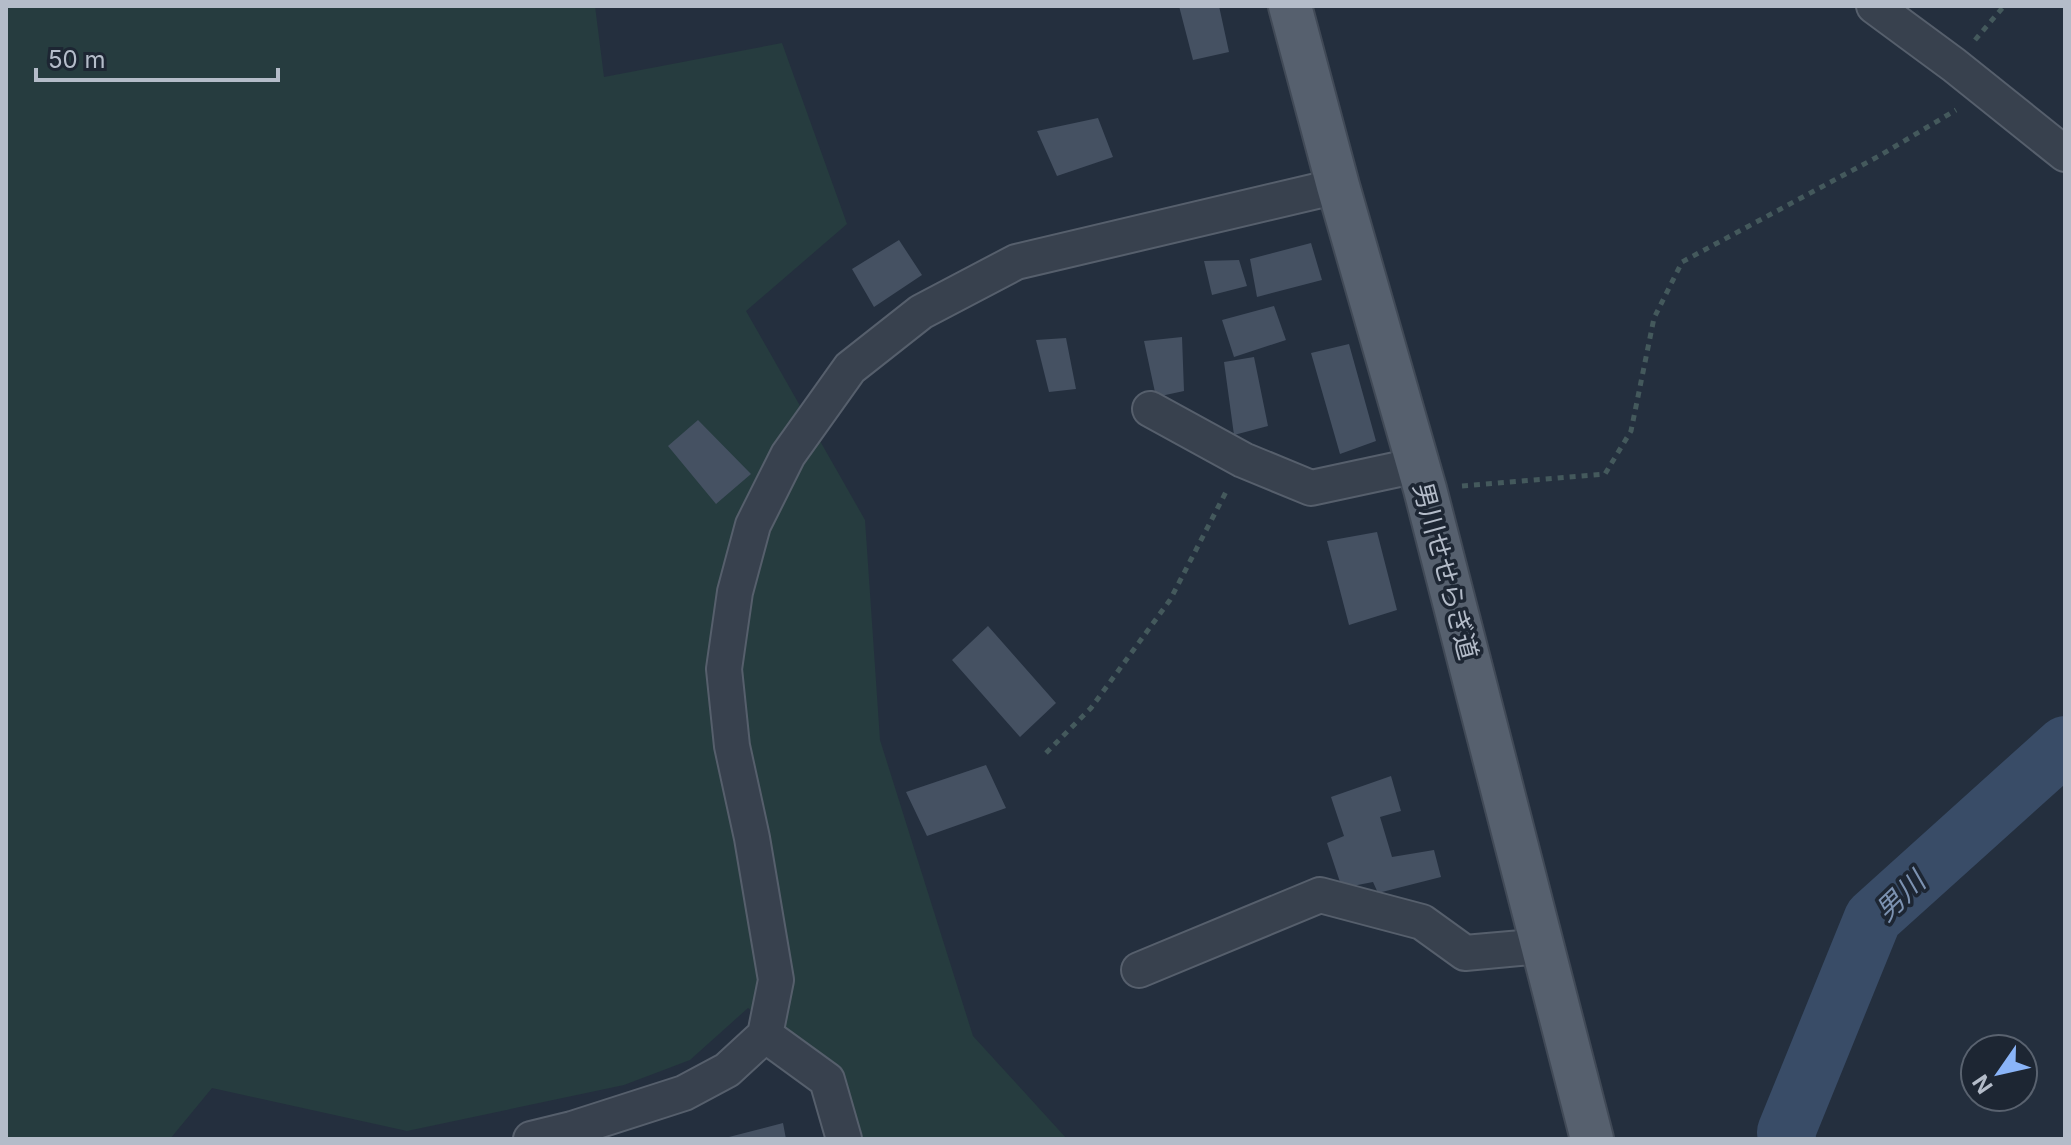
<svg xmlns="http://www.w3.org/2000/svg" width="2071" height="1145" font-family="Inter,'Noto Sans JP',sans-serif">
<style>
.green{fill:#263c3f}
.lines{fill:none;stroke-linecap:round;stroke-linejoin:round}
.river{stroke:#394c67;stroke-width:58}
.building{fill:#455162}
.minor-casing{stroke:#565f6c;stroke-width:38}
.major-casing{stroke:#414a57;stroke-width:46}
.path{stroke:#44595c;stroke-width:5;stroke-dasharray:6 6;stroke-linecap:butt}
.minor{stroke:#38414e;stroke-width:34}
.major{stroke:#56606e;stroke-width:42}
.labels{text-anchor:middle;dominant-baseline:central;stroke-width:7;stroke-linejoin:round;paint-order:stroke}
.street-label{font-size:26px;fill:#b4bcc9;stroke:#1d2633}
.water-label{font-size:28px;font-style:italic;fill:#7c92b1;stroke:#1d2633}
</style>
<rect width="100%" height="100%" fill="#242f3e"/>
<!-- green -->
<path class="green" d="M6 6H595L604 77 782 43 847 224 746 311 865 520 880 740 973 1036 1067 1139H855L835 1069 748 1008 690 1060 624 1085 407 1131 212 1088 170 1139H6Z"/>
<g class="lines">
<!-- river -->
<path class="river" d="M1787 1139 1786 1132 1873 918 2065 745"/>
</g>
<!-- building -->
<path class="building" d="M1179 6H1219L1229 52 1193 60Z
M1098 118 1113 157 1057 176 1037 131Z
M899 240 922 275 874 307 852 269Z
M1311 243 1322 280 1257 297 1250 259Z
M1239 260 1247 286 1212 295 1204 261Z
M1274 306 1286 340 1234 357 1222 320Z
M1182 337 1184 391 1156 397 1144 341Z
M1066 338 1076 389 1049 392 1036 340Z
M1349 344 1376 441 1340 454 1311 353Z
M1254 357 1268 426 1234 435 1224 362Z
M698 420 751 474 716 504 668 446Z
M1377 532 1397 610 1349 625 1327 541Z
M988 626 1056 703 1020 737 952 660Z
M986 765 1006 808 927 836 906 792Z
M1391 776 1401 811 1380 817 1392 857 1434 850 1441 877 1378 893 1373 882 1342 888 1327 843 1344 836 1331 797Z
M783 1123 786 1139H725V1138Z"/>
<g class="lines">
<!-- minor casing -->
<g class="minor-casing">
<path id="minor" d="M1874 6 1954 65 2065 154
M1150 409 1243 460 1311 488 1418 465
M1139 970 1320 895 1422 922 1465 953 1542 946
M765 1035 827 1080 844 1139
M531 1139 572 1129 684 1093 727 1070 765 1035 776 980 752 838 732 746 724 669 735 592 753 525 788 455 850 368 921 312 1016 262 1338 186"/>
</g>
<!-- major casing -->
<g class="major-casing">
<path id="major" d="M1290 6 1338 186 1425 489 1592 1139"/>
</g>
<!-- path -->
<path class="path" d="M1975 40 2004 6
M1462 486 1605 474 1631 431 1654 318 1682 262 1879 156 1956 110
M1046 753 1091 708 1170 600 1228 488"/>
<!-- minor -->
<use href="#minor" class="minor"/>
<!-- major -->
<use href="#major" class="major"/>
</g>
<g class="labels">
<!-- street labels -->
<g class="street-label">
<text transform="translate(1446 571) rotate(75)">男川せせらぎ道</text>
</g>
<!-- water labels -->
<g class="water-label">
<text transform="translate(1900 896) rotate(-44)">男川</text>
</g>
</g>
<!-- border -->
<rect width="2071" height="1145" fill="none" stroke="#b4bcc9" stroke-width="16"/>
<!-- north arrow -->
<g transform="translate(1999 1073) rotate(236)"><circle r="38" fill="#1d2633" stroke="#59626f" stroke-width="2"/>
<path d="M0-6L14 30L0 20L-14 30Z" fill="#8ab4f8"/>
<text y="-12" font-size="22" font-weight="bold" text-anchor="middle" fill="#b4bcc9">N</text>
</g>
<!-- scale -->
<path d="M36 68v12h242v-12" fill="none" stroke="#b4bcc9" stroke-width="4"/>
<text x="48" y="68" font-size="24" fill="#b4bcc9" stroke="#1d2633" stroke-width="6" paint-order="stroke">50 m</text>
</svg>
